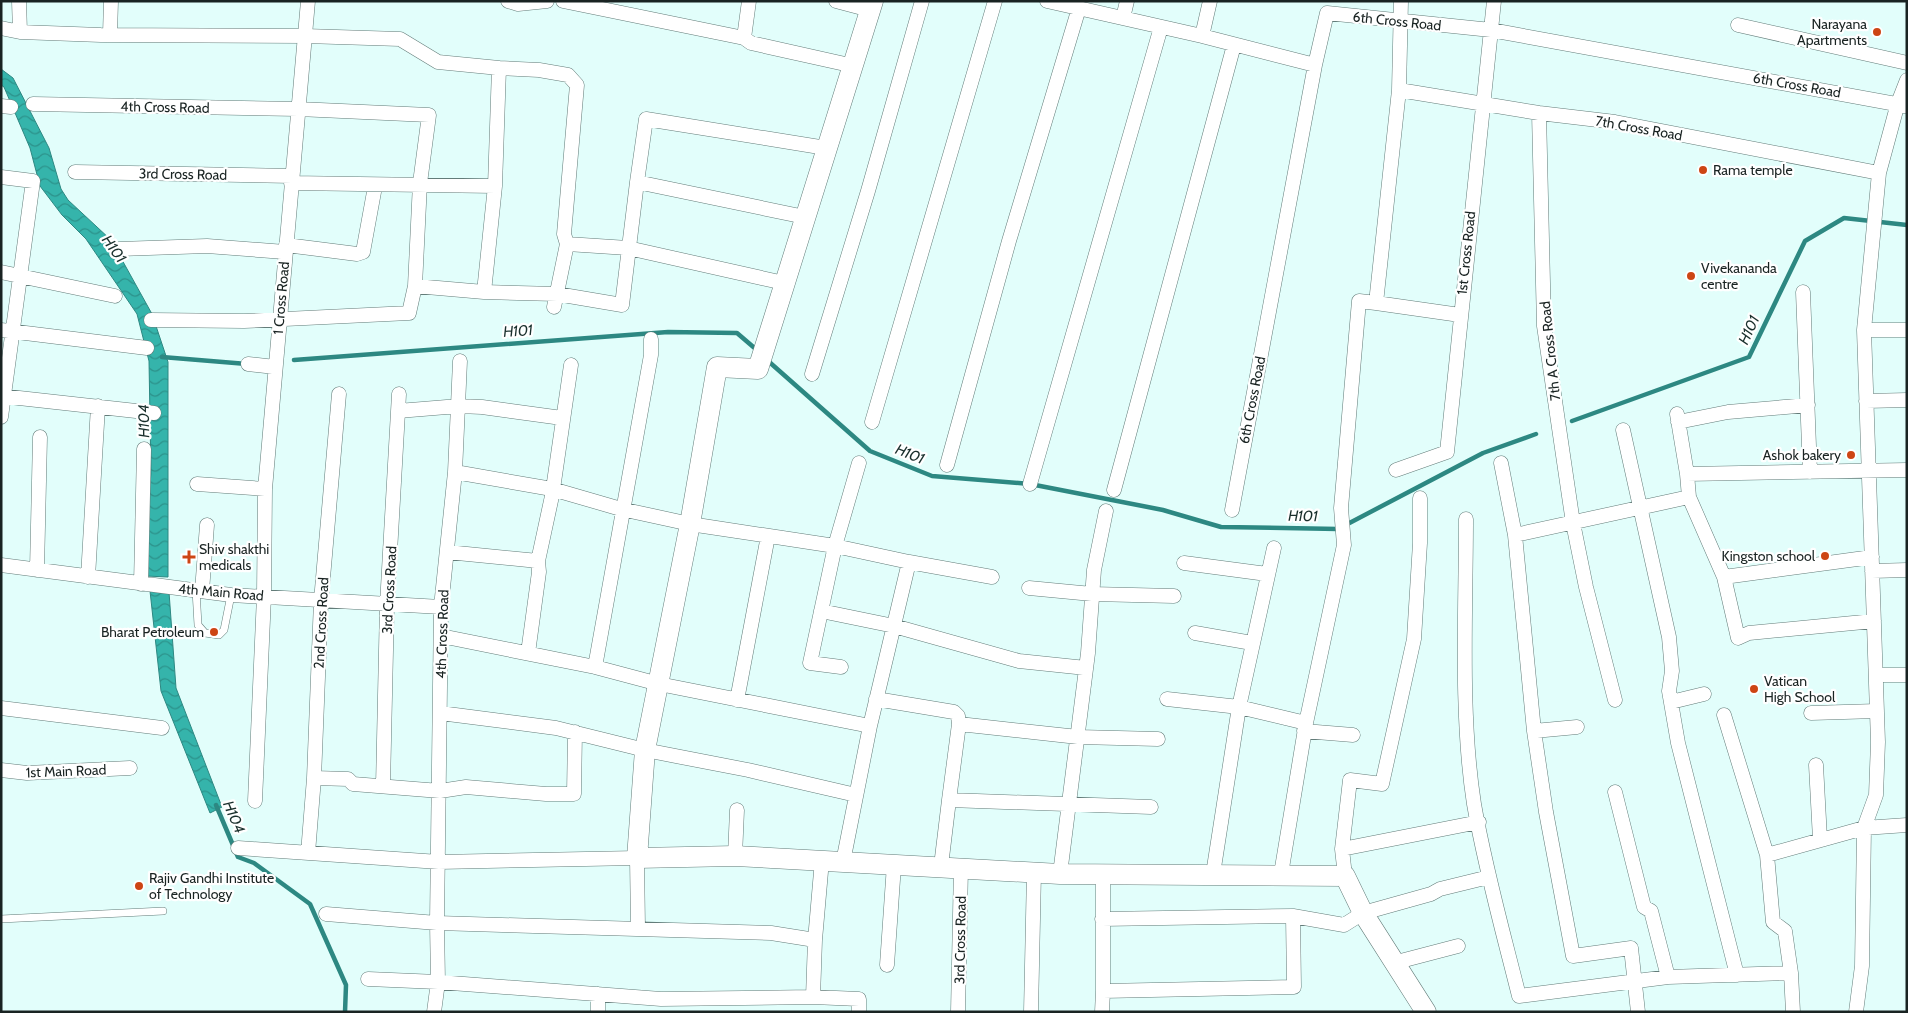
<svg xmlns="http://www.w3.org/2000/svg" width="1908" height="1013" font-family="Cabin,sans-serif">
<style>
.water{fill:url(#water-waves);stroke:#2d8882}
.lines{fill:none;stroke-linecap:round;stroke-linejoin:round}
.stream{stroke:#2d8882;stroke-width:4.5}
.lane-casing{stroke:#637c79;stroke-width:8}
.street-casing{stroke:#637c79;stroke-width:15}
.secondary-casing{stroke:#637c79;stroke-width:21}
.lane{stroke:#fff;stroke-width:7}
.street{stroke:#fff;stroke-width:14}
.secondary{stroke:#fff;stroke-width:20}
.poi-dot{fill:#cd4514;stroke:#fff;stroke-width:2}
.labels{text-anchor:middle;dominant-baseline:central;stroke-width:4.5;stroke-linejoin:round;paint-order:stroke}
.street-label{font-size:14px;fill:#192322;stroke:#fff}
.poi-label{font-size:14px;fill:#192322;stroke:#fff;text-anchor:start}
.water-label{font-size:15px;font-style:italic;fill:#192f2c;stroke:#fff}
</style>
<defs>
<pattern id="water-waves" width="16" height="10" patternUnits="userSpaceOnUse" patternTransform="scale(1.25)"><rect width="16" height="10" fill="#35b4ab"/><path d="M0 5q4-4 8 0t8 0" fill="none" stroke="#2c928b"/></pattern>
</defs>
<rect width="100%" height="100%" fill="#e2fefb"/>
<!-- water -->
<path class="water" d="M1 69 13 78 49 148 61 189 68 200 111 240 152 314 168 362V577L146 576V516L151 474 149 361 137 314 86 239 62 215 40 186 30 148 4 87 1 85Z
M150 591 169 592 176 688 222 807 210 813 161 691Z"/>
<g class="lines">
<!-- stream -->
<path class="stream" d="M162 357 247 364
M294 360 668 332 737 333 758 351
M767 360 870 451 932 476 1030 484 1163 510 1221 527 1338 529 1483 453 1536 434
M1572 421 1749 357 1805 241 1844 218 1907 225
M216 805 238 857 254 863 310 904 346 985 345 1012"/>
<!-- lane casing -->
<g class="lane-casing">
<path id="lane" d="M196 590 198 625 205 633 219 635 224 630 231 595
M1 919 163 911"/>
</g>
<!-- street casing -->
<g class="street-casing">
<path id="street" d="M19 1 20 32
M508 1 518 4 547 1
M563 1 744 38 751 43 854 66
M836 1 870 10
M1047 1 1202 36 1315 65
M1123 18 1127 1
M1738 25 1907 63
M1 28 20 32 101 35 305 36 400 39 438 62 499 68
M110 34 111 1
M1202 36 1210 1
M744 38 749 1
M1399 90 1539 113 1615 122 1879 173
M33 104 298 109 429 115 420 183 415 286 409 313 244 321 151 320
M1 106 11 107
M1539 113 1544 326 1573 523 1586 587 1615 700
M75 172 292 176
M1 177 33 181 1 417
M637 182 646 119 826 148
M291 183 495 186
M567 244 628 248 784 283
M286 245 357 254 363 252 374 192
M119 249 207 246 285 252
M1 272 115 296
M415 286 484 292 495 186 499 68 539 70 568 75 577 85 564 234 567 244 554 307
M484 292 557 294 622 305 637 182 805 217
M1803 292 1810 472
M1376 303 1460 315
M1 330 147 348
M1864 330H1907
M248 364 275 367
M812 374 868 191 922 1
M1 396 154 413
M1866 401 1907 400
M398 411 459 406 482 407 562 418
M1677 414 1687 474
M872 422 995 1
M1678 422 1728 412 1808 405
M1623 430 1669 637 1672 671 1669 691 1678 743 1737 975
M1501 463 1515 535 1534 731 1546 812 1573 956 1631 948 1638 1012
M947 465 1009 241 1079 8
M1396 470 1447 452 1494 1
M455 472 552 489 621 509 690 524 835 546 909 562 870 726
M197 484 265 489
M1030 484 1161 27
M1114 490 1234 45
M1689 497 1724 577 1738 638 1749 633 1874 621
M1232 510 1315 65 1327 13 1491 30 1907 106
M1466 519C1466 610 1460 714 1474 804 1485 868 1503 932 1519 996L1668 977 1791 973 1793 1012
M1515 535 1689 497 1687 474 1907 470
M447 552 538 561
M909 562 992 577
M1184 563 1267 574
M1 565 231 595 441 607
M37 570 40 437
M1872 571 1907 570
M88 577 98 406
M1724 577 1872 557
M141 584 144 449
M1029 588 1092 594 1174 596
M202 591 207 525
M821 611 894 626 1019 661 1086 668
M1195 633 1252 643
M441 636 595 667 659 684 870 726 843 862
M528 653 539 572 538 561 552 496 571 365
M595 667 651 355V339
M841 667 810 663 835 546 859 463
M1876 675H1907
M876 699 954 712 958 716 959 724
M1167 699 1239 707 1306 723
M737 700 768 536
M1671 702 1704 694
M1 708 162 728
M440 713 556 728 645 750 748 770 856 795
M1811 713 1877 711
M1724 715 1767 855 1864 828 1907 825
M1304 731 1353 735
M1534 731 1577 727
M1816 765 1820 839
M1 770 27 773 130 768
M314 778 348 779 353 784 440 791 466 787 546 794H574L575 732
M383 786 387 605 399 394
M1615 792 1644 907 1651 911 1668 977
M949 800 959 724 1078 737 1158 739
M255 801 264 596 265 489 308 1
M238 848 439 862 637 858 638 928
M1342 849 1350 780 1382 784 1414 639 1420 543V498
M308 853 314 778 321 601 339 394
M1767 855 1773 922 1785 931 1791 973
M735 856 737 810
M941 866 949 800 1151 807
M1060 874 1088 653 1094 570 1106 511
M1103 874V991L1294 987 1293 916
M1213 874 1239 707 1274 548
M1281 874 1306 723 1344 545 1341 508 1359 301 1376 303 1399 90 1401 1
M1345 876 1342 849 1479 822
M326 914 437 923 771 933 815 940
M1102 919 1293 916 1344 925 1363 913 1431 894 1440 889 1489 877
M1393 963 1458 946
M887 965 894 865
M368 979 438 982 661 999 813 997 859 999V1012
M598 994V1012
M813 997 815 940 822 860
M434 1012 438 982 437 923 441 607 455 472 460 361
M958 1012 961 867
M1031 1012 1034 872
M1102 1012 1103 991
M1856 1012 1862 966 1864 828 1876 795 1878 742 1864 330 1879 173 1898 103 1907 80"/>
</g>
<!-- secondary casing -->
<g class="secondary-casing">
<path id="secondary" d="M873 1 758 369 717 367 690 524 645 750 637 858 735 856 1060 874 1345 876 1363 913 1426 1012"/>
</g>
<!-- lane -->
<use href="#lane" class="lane"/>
<!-- street -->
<use href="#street" class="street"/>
<!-- secondary -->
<use href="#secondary" class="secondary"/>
</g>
<!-- markers -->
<g class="poi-dot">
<circle cx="1877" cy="32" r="5"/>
<circle cx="1703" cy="170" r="5"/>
<circle cx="1691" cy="276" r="5"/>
<circle cx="1851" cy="455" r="5"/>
<circle cx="1825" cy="556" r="5"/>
<path d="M186.5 549.5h5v5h5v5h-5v5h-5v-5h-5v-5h5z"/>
<circle cx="214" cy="632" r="5"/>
<circle cx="1754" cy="689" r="5"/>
<circle cx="139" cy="886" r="5"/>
</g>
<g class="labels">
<!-- street labels -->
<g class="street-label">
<text transform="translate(1397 21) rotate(6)">6th Cross Road</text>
<text transform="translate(1797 85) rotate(10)">6th Cross Road</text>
<text transform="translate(165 107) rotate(1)">4th Cross Road</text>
<text transform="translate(1639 128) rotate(10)">7th Cross Road</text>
<text transform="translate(183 174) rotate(1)">3rd Cross Road</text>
<text transform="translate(1466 253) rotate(-84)">1st Cross Road</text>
<text transform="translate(281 298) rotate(-85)">1 Cross Road</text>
<text transform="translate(1550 351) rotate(-96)">7th A Cross Road</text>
<text transform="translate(1252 400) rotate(-79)">6th Cross Road</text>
<text transform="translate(389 590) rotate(-87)">3rd Cross Road</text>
<text transform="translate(221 592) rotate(5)">4th Main Road</text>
<text transform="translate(321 623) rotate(-87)">2nd Cross Road</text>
<text transform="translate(442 634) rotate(-88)">4th Cross Road</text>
<text transform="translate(66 771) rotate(-2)">1st Main Road</text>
<text transform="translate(960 940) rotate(-89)">3rd Cross Road</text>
</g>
<!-- poi labels -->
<g class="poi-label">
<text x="1867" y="24" text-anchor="end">Narayana<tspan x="1867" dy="16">Apartments</tspan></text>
<text x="1713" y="170">Rama temple</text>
<text x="1701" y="268">Vivekananda<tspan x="1701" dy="16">centre</tspan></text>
<text x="1841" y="455" text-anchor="end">Ashok bakery</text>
<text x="199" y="549">Shiv shakthi<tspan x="199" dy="16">medicals</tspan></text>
<text x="1815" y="556" text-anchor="end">Kingston school</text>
<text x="204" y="632" text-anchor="end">Bharat Petroleum</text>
<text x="1764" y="681">Vatican<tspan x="1764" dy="16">High School</tspan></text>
<text x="149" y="878">Rajiv Gandhi Institute<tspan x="149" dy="16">of Technology</tspan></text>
</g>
<!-- water labels -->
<g class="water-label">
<text transform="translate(114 249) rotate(54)">H101</text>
<text transform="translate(1749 330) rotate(-65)">H101</text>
<text transform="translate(518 331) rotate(-4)">H101</text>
<text transform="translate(144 421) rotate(-91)">H104</text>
<text transform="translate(910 454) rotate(22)">H101</text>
<text transform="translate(1303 516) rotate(1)">H101</text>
<text transform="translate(234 817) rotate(67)">H104</text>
</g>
</g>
<!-- border -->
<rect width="1908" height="1013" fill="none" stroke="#192322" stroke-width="5"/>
</svg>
